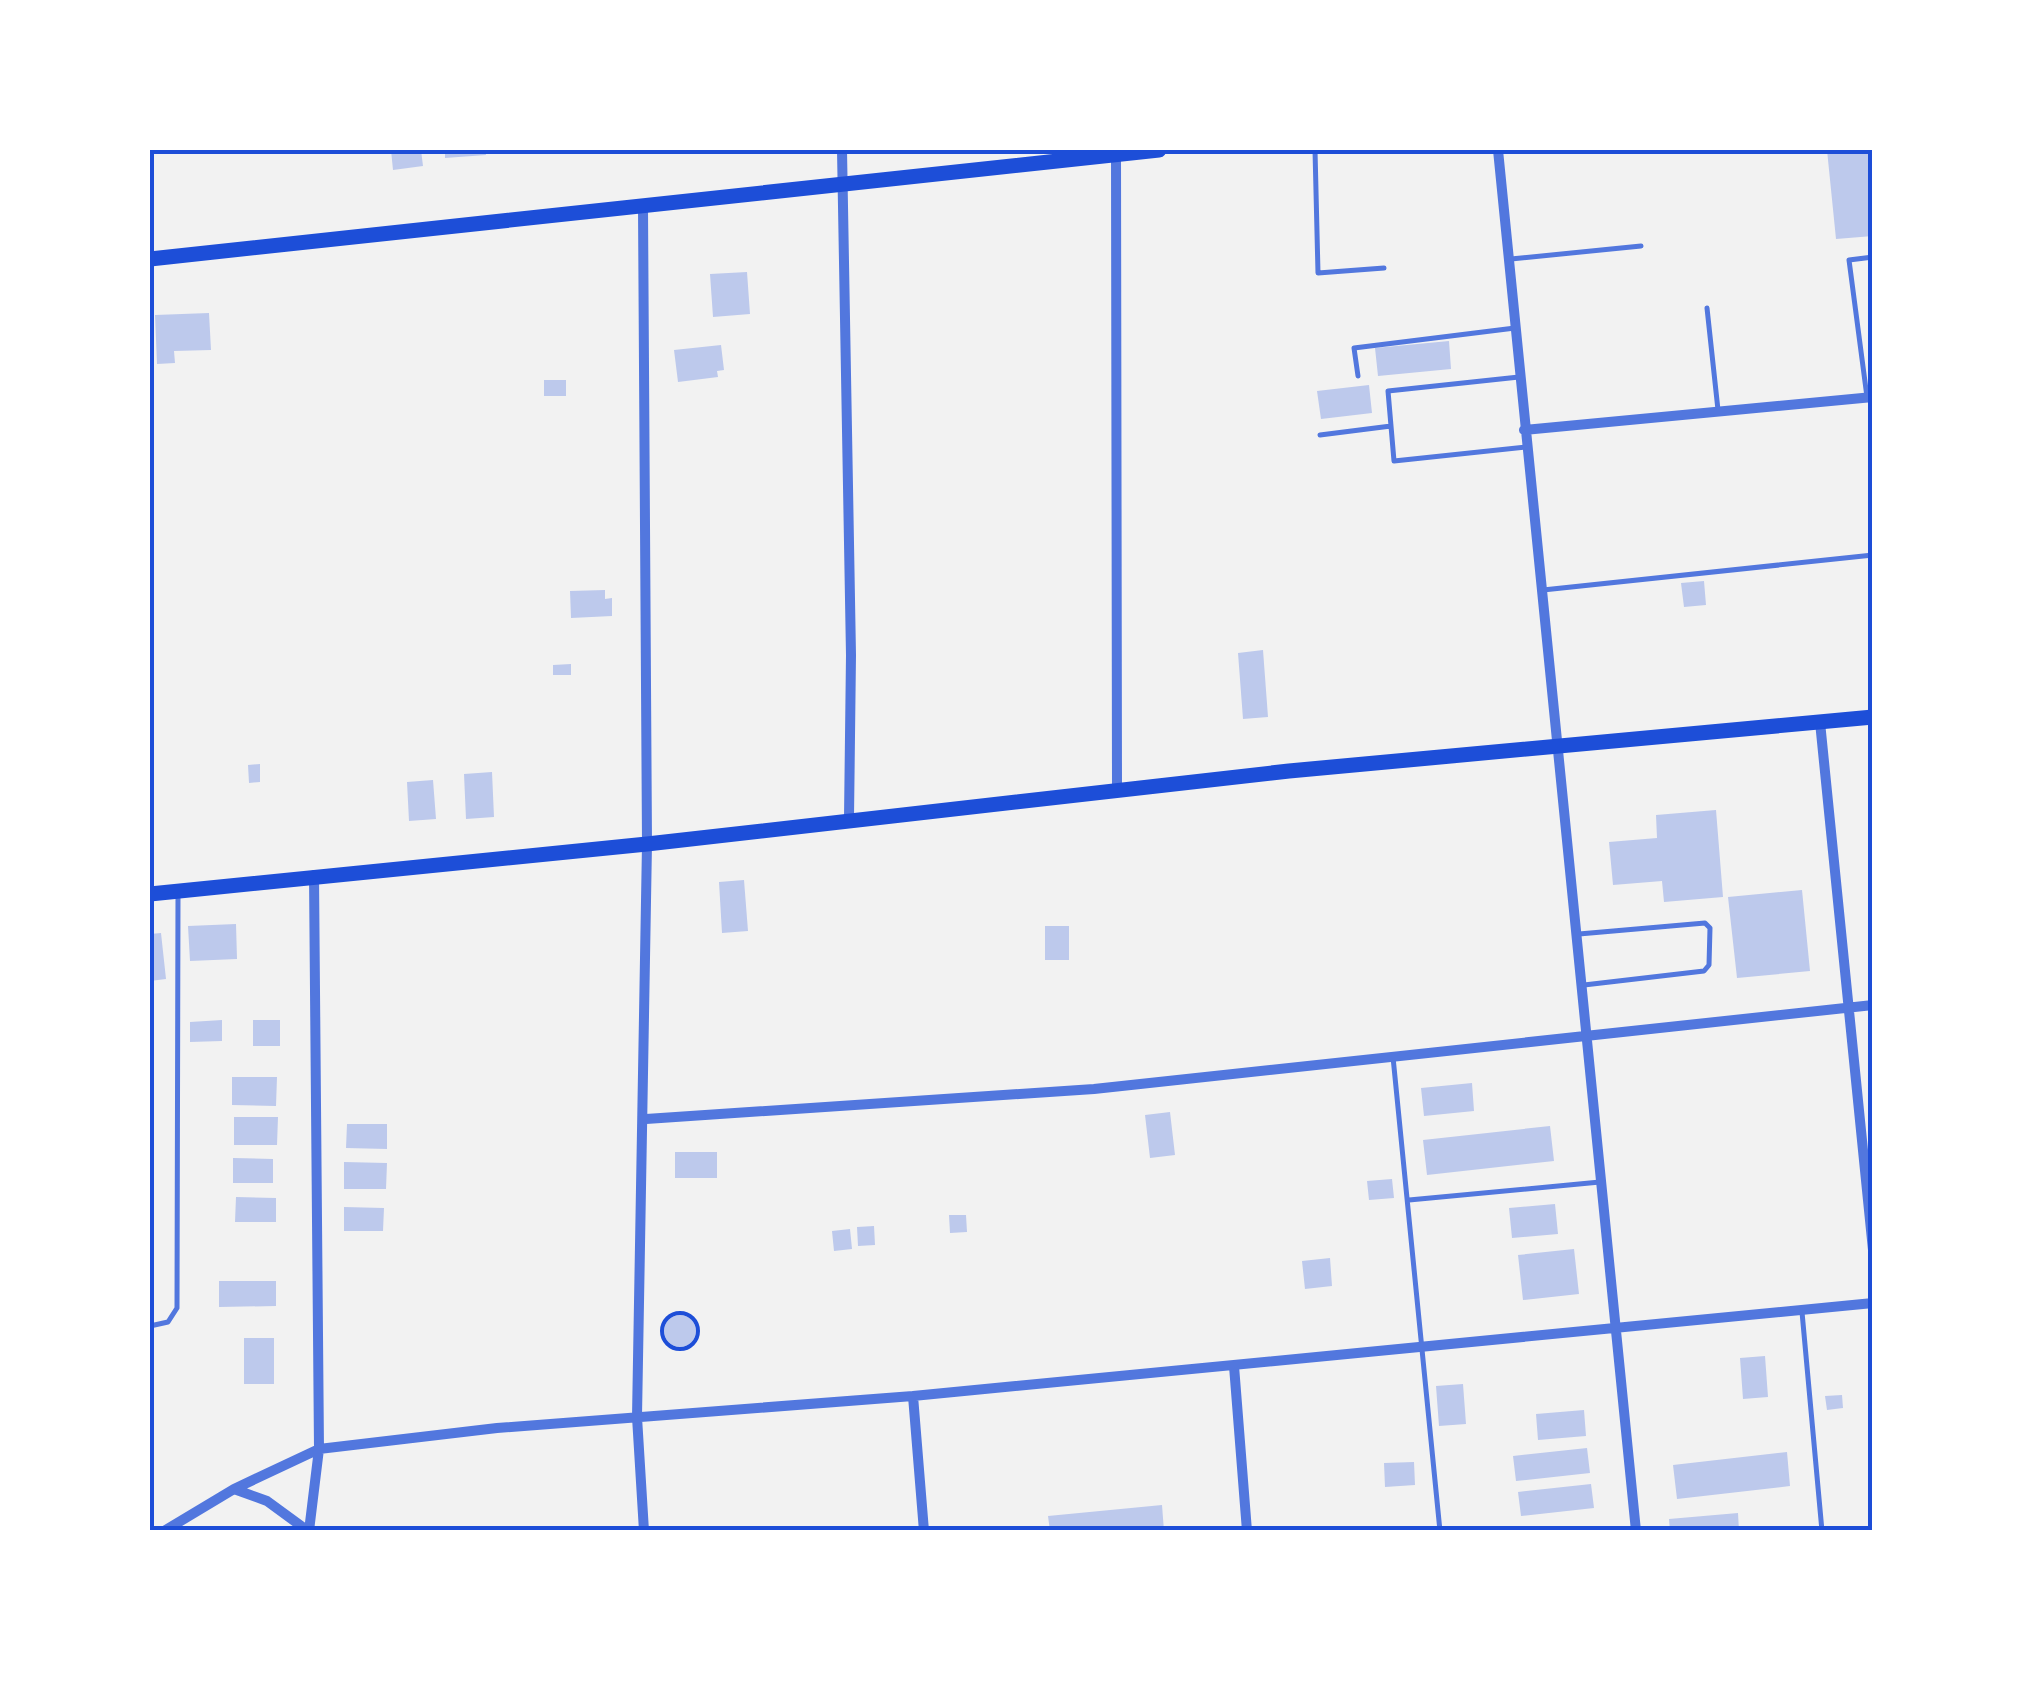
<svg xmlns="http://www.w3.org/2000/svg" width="2023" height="1681" font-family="Commissioner,sans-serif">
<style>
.building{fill:#bdc9ec}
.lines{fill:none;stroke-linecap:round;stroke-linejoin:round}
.path{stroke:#1d4ed8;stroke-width:4}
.service{stroke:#5277de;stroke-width:5}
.minor{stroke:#5277de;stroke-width:10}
.trunk{stroke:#1d4ed8;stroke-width:15}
.neatline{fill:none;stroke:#1d4ed8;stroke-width:4}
</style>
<rect width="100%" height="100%" fill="#f2f2f2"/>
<!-- building -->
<path class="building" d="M391 150H421L423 166 393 170Z
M445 150H485L486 155 445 158Z
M1827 150H1873V236L1836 239Z
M747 272 750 314 713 317 710 274Z
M209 313 211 350 174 351 175 363 157 364 155 315Z
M1449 341 1451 369 1378 376 1375 348Z
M721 345 724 370 717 371 718 377 678 382 674 350Z
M544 380H566V396H544Z
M1369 385 1372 413 1321 419 1317 391Z
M1704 581 1706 605 1684 607 1681 583Z
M605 590V599L612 598V616L571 618 570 591Z
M1263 650 1268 717 1243 719 1238 653Z
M571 664V675H553V665Z
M260 764V782L249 783 248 765Z
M492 772 494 817 466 819 464 774Z
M433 780 436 819 409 821 407 782Z
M1716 810 1723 897 1664 902 1662 881 1613 885 1609 842 1657 838 1656 815Z
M744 880 748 931 722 933 719 882Z
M1802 890 1810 971 1737 978 1728 897Z
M236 924 237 959 190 961 188 926Z
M1045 926H1069V960H1045Z
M161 933 166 979 150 981V934Z
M222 1020V1041L190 1042V1022Z
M253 1020H280V1046H253Z
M232 1077H277L276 1106 232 1105Z
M1472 1083 1474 1111 1424 1116 1421 1088Z
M1170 1112 1175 1155 1150 1158 1145 1115Z
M234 1117H278L277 1145H234Z
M347 1124H387V1149L346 1148Z
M1550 1126 1554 1161 1427 1175 1423 1140Z
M675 1152H717V1178H675Z
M233 1158 273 1159V1183H233Z
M344 1162 387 1163 386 1189H344Z
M1392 1179 1394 1198 1369 1200 1367 1181Z
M236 1197 276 1198V1222H235Z
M1555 1204 1558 1234 1512 1238 1509 1208Z
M344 1207 384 1208 383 1231H344Z
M949 1215H966L967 1232 950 1233Z
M874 1226 875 1245 858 1246 857 1227Z
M850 1229 852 1249 834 1251 832 1231Z
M1574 1249 1579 1294 1523 1300 1518 1255Z
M1330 1258 1332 1286 1305 1289 1302 1261Z
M219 1281H276V1306L219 1307Z
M664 1331a16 16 0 1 1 32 0a16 16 0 1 1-32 0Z
M244 1338H274V1384H244Z
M1765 1356 1768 1397 1743 1399 1740 1358Z
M1463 1384 1466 1424 1439 1426 1436 1386Z
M1842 1395 1843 1408 1827 1410 1825 1396Z
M1584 1410 1586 1436 1538 1440 1536 1414Z
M1587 1448 1590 1473 1516 1481 1513 1456Z
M1787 1452 1790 1486 1677 1499 1673 1465Z
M1414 1462 1415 1485 1385 1487 1384 1463Z
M1591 1484 1594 1508 1521 1516 1518 1492Z
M1162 1505 1164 1531H1050L1048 1516Z
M1738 1513 1739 1531H1670L1669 1519Z"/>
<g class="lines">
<!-- path -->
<path class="path" d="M662 1331a18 18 0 1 1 36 0a18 18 0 1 1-36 0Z"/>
<!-- service -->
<path class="service" d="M1315 150 1318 273 1384 268
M1511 259 1641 246
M1707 308 1718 410
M1358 376 1354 348 1515 328
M1519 377 1388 391 1394 461 1527 447
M1867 397 1849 260 1873 257
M1320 435 1391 426
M1543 590 1873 555
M1579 934 1705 923 1710 928 1709 965 1704 971 1584 985
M1393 1057 1440 1531
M1409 1200 1600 1182
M1802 1312 1822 1531
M150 1326 168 1322 177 1308 178 893"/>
<!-- minor -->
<path class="minor" d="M842 150 851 655 849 818
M1498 150 1636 1531
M1116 154 1117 791
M643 208 647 844 637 1417 644 1531
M1524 430 1873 397
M1820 722 1873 1250
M646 1119 1094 1089 1873 1005
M1234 1366 1247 1531
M913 1396 924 1531
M234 1489 267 1501 308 1531
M164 1531 234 1489 319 1449 497 1428 913 1396 1873 1303
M309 1531 319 1449 314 875"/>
<!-- trunk -->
<path class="trunk" d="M150 259 1159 150
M150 894 647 844 1289 771 1873 717"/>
</g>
<!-- border -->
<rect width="2023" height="1681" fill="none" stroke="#ffffff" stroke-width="305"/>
<rect x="152" y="152" width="1718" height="1376" class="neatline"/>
</svg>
